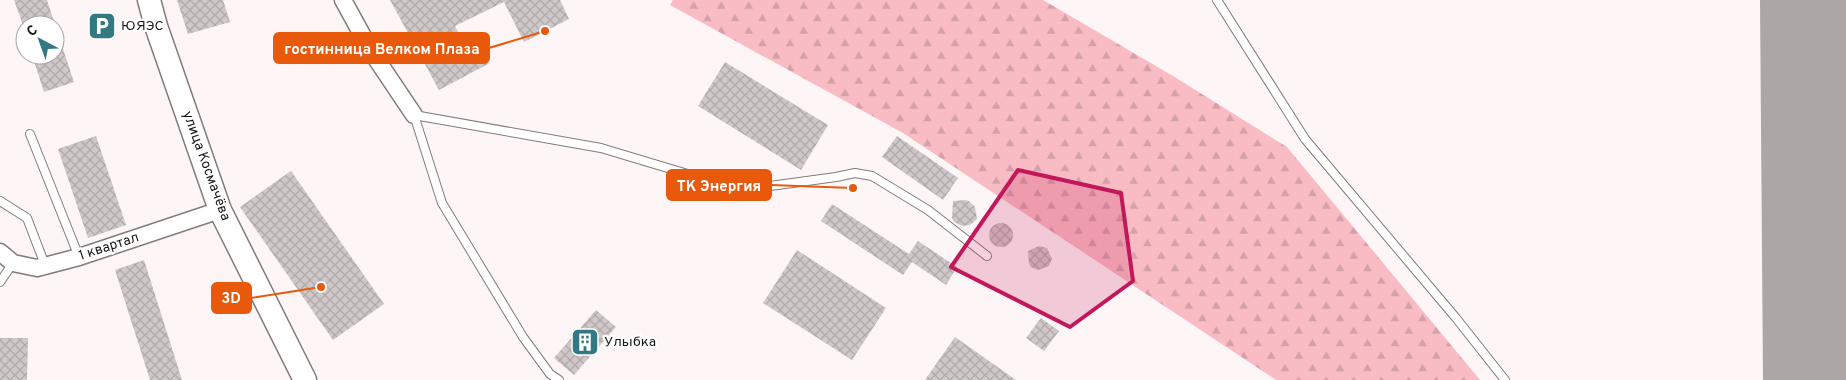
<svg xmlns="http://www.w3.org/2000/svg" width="1846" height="380" font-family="Overpass,sans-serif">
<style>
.forest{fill:url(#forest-firs)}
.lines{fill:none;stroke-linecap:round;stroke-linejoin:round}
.runway{stroke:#ada6a7;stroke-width:106}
.building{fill:url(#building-cross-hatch)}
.service-casing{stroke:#827b7c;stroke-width:10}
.minor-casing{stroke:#827b7c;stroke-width:19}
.secondary-casing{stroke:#827b7c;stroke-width:25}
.service{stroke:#fff;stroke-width:8}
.minor{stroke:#fff;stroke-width:16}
.secondary{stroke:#fff;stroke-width:22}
.marked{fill:#c2185b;fill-opacity:0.2;stroke:#c2185b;stroke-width:4;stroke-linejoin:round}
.labels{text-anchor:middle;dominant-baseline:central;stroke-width:4.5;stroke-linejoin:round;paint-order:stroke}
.poi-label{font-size:14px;fill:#1a1818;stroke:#fff;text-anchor:start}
.street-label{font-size:14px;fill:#1a1818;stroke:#fff}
.leader{fill:none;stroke:#e8590c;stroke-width:2}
.callout-dot{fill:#e8590c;stroke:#fff;stroke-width:2}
.callout{fill:#e8590c;stroke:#e8590c;stroke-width:2}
.callout-label{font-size:15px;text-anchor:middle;font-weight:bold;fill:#fff}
</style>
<defs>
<pattern id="forest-firs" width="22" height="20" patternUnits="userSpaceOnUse" patternTransform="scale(1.25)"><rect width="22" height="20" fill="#f9bcc4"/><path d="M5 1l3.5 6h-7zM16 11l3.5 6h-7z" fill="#d5a1a8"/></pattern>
<pattern id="building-cross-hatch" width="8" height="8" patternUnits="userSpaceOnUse" patternTransform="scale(1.25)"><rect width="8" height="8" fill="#cfc7c8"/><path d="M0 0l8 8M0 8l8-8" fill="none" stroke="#b1aaab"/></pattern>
</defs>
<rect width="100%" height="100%" fill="#fef5f6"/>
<!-- forest -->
<path class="forest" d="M673 0H1043L1173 76 1287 147 1480 380H1276L903 133 670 5Z"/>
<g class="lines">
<!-- runway -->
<path class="runway" d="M1813 0 1816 380"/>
</g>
<!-- building -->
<path class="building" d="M14 0H47L55 25H23Z
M177 0H223L230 22 188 34Z
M390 0H560L569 19 524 42 504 2 455 26 469 53 479 48 488 64 439 90Z
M55 31H57L74 82 44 92 32 55H55Z
M725 62 828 125 801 170 698 106Z
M96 136 126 225 88 238 58 149Z
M897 136 958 178 943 200 882 157Z
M291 171 384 304 333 340 240 207Z
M965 200 969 201 975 207 977 219 970 225 962 226 954 222 952 218 953 201Z
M832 204 909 254 918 241 957 267 946 285 912 262 903 275 821 221Z
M989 235a12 12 0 1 1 24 0a12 12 0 1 1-24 0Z
M1039 246 1047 248 1052 259 1049 266 1038 270 1031 267 1029 264 1028 251Z
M797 250 886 308 852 360 763 303Z
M144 260 182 380H150L115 270Z
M596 310 616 327 574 375 554 358Z
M1041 318 1059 331 1044 351 1026 338Z
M955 337 1016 380H925Z
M0 338H28L27 380H0Z"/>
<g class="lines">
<!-- service casing -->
<g class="service-casing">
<path id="service" d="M1217 0 1305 139 1456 318 1505 380
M30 134 79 257
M0 201 27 218 45 265
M0 282 13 263
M559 380 550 374 523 337 442 203 414 115 601 148 741 190 836 177 855 173 872 176 928 210 987 256"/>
</g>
<!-- minor casing -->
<g class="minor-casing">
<path id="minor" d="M343 0 371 51 414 115
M0 252 13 263 37 268 79 257 220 210"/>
</g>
<!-- secondary casing -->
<g class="secondary-casing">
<path id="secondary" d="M149 0 156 26 220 210 305 380"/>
</g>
<!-- service -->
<use href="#service" class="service"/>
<!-- minor -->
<use href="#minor" class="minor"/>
<!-- secondary -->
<use href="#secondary" class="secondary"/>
</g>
<!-- marked area -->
<path class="marked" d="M1018 170 1121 193 1133 281 1070 327 951 267Z"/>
<!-- icons -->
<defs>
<g id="parking-square" transform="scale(1.4375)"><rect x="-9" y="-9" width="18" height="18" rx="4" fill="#327983" stroke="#fff"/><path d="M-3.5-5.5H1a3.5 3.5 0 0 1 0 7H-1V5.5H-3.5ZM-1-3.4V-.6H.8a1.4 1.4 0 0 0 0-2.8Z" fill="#fff"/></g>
<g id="building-square" transform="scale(1.4375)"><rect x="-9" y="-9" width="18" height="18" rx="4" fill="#327983" stroke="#fff"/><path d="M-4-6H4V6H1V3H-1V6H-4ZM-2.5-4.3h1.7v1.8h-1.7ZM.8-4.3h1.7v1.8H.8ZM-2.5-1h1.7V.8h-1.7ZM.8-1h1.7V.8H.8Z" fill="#fff"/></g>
</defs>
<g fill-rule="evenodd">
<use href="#parking-square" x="102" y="26"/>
<use href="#building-square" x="585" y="342"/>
</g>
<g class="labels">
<!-- poi labels -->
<g class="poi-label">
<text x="121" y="26">ЮЯЭС</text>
<text x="604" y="342">Улыбка</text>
</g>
<!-- street labels -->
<g class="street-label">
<text transform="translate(206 166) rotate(70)">улица Космачёва</text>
<text transform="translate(109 247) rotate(-18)">1 квартал</text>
</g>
</g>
<!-- callouts -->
<path class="leader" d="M545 31L489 48M853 188L771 185M321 287L251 298"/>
<g class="callout-dot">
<circle cx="545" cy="31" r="5"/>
<circle cx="853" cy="188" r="5"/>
<circle cx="321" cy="287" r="5"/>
</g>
<g class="callout">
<rect x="274" y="33" width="215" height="30" rx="5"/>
<rect x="667" y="170" width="104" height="30" rx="5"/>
<rect x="212" y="283" width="39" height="30" rx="5"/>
</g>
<g class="callout-label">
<text x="382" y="54">гостинница Велком Плаза</text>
<text x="719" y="191">ТК Энергия</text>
<text x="231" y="303">3D</text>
</g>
<!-- north arrow -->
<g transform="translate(40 40) rotate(319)"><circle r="24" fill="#ffffff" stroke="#a3a3a3"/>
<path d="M0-4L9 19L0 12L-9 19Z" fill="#327983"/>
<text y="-8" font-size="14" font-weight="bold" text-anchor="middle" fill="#1a1818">С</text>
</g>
</svg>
